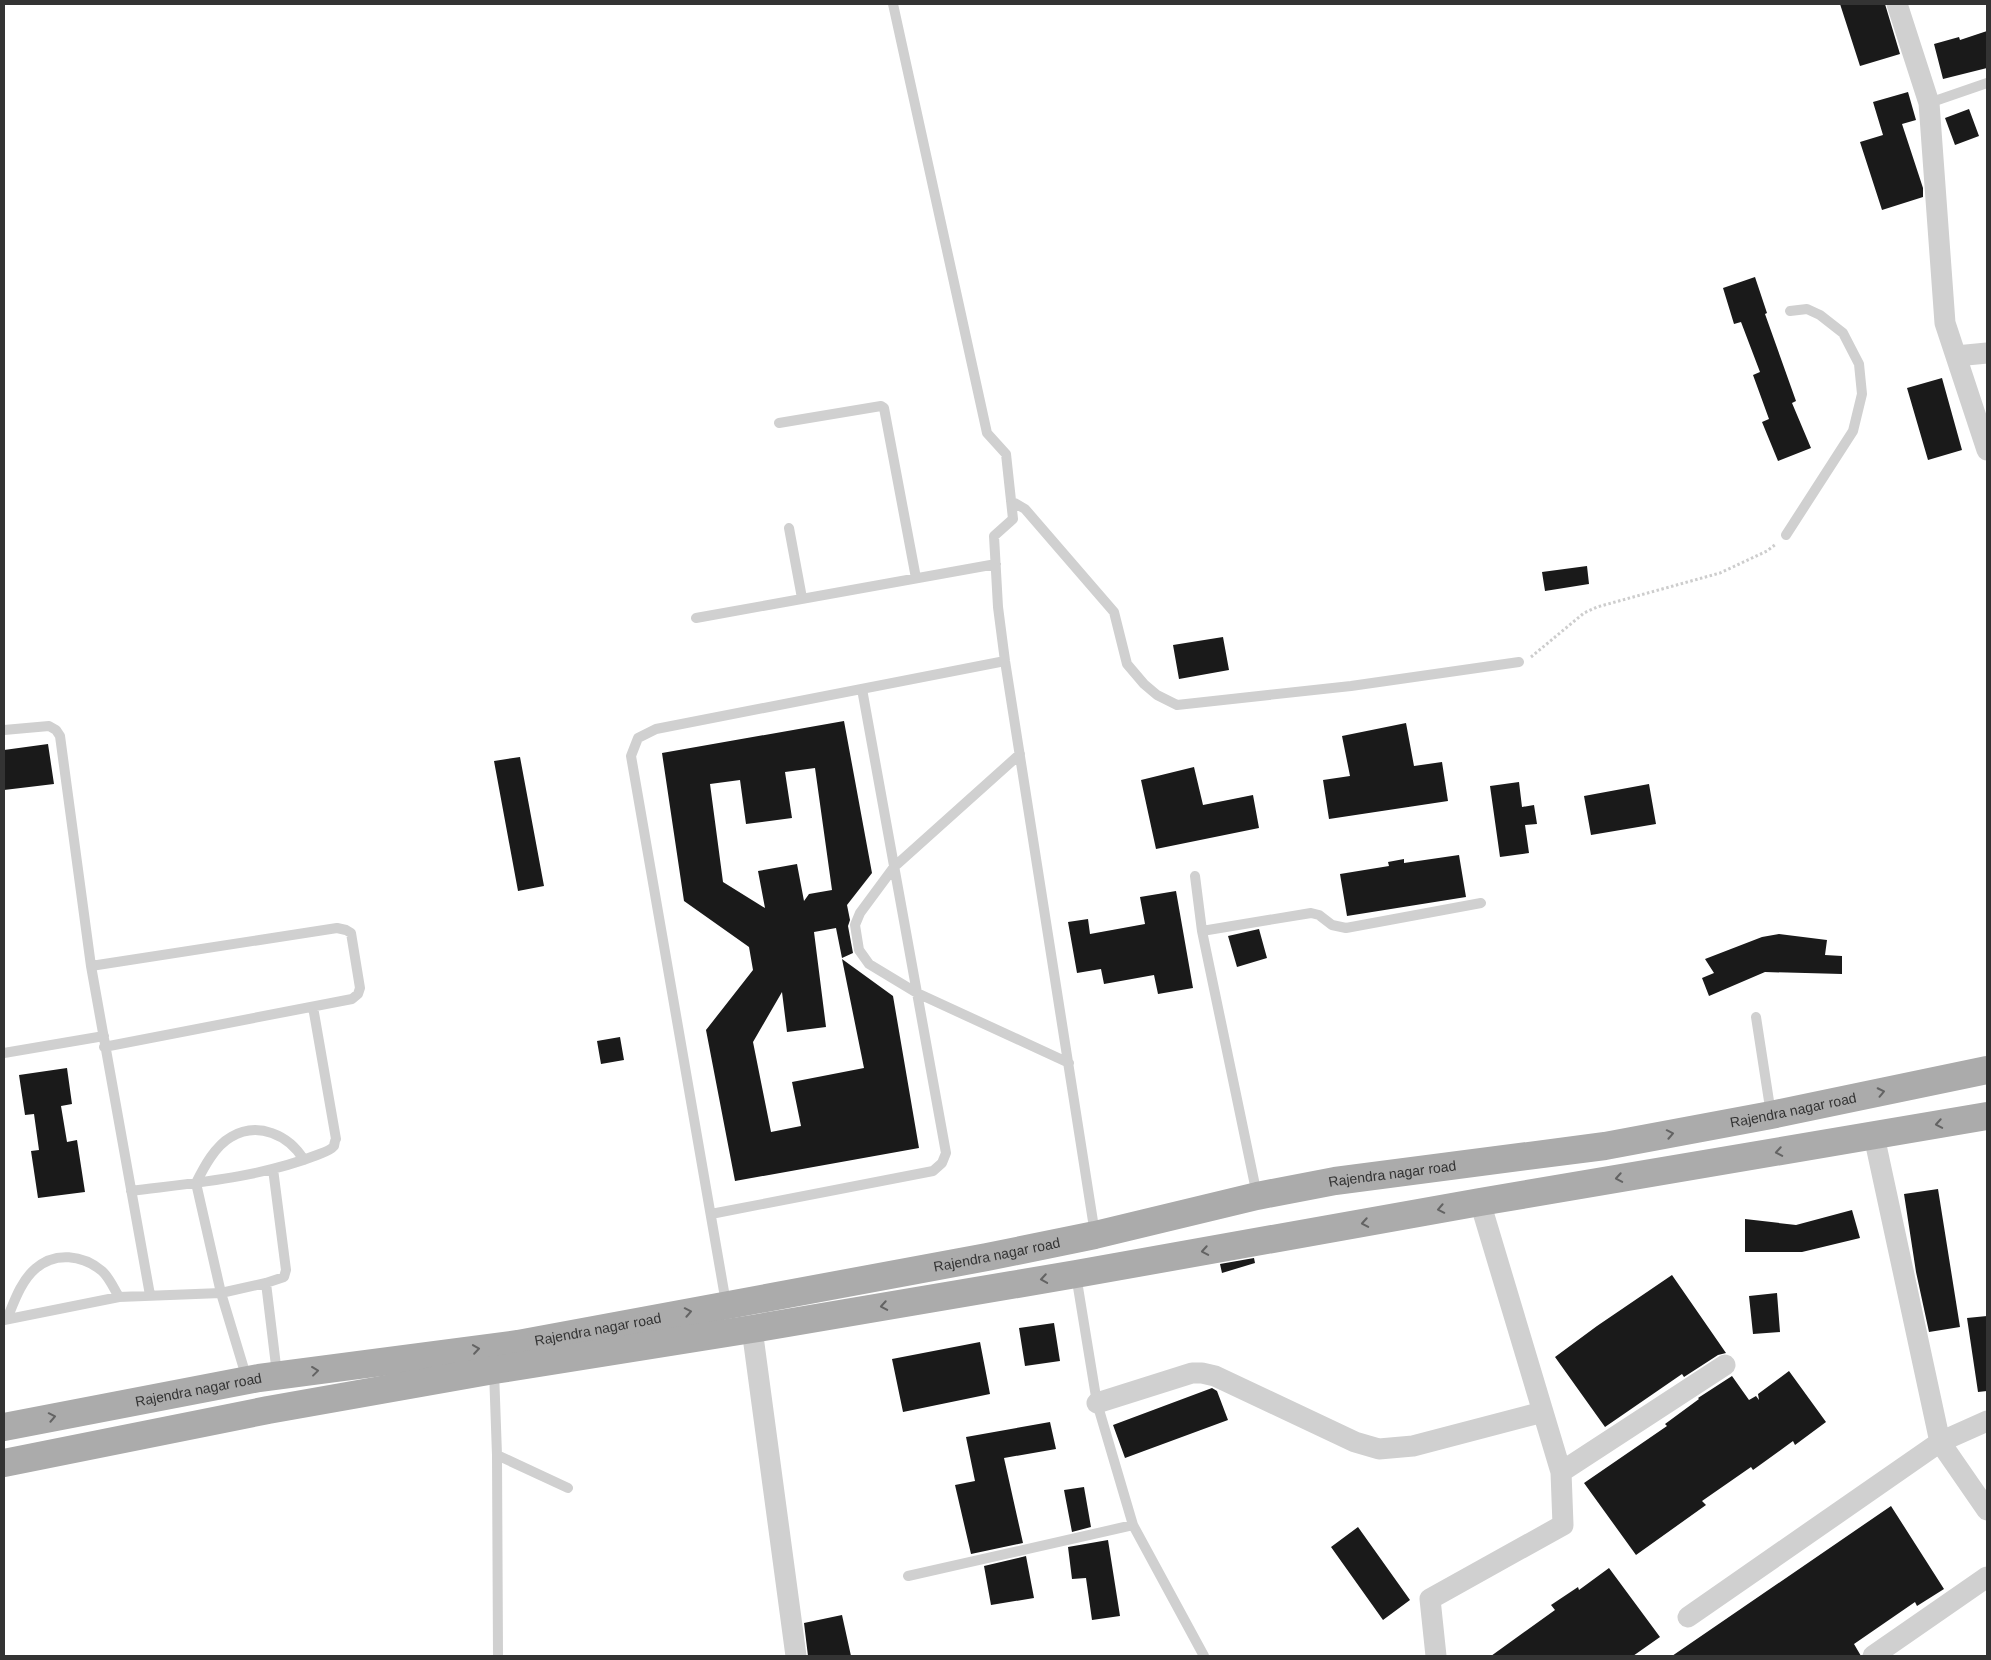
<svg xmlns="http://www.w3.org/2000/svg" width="1991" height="1660" font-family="Helvetica,sans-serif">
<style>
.building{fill:#1a1a1a;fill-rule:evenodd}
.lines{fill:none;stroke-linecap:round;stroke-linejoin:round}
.path{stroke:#cdcdcd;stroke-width:3;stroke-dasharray:2.5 2.5;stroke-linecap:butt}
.service{stroke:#d0d0d0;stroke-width:10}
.minor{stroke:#d0d0d0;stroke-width:21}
.primary{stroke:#ababab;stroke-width:28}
.oneway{stroke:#636363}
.labels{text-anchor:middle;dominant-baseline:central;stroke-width:5;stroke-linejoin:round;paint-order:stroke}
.street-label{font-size:14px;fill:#333;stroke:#fff}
</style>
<rect width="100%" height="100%" fill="#fff"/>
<!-- building -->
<path class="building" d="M1840 4H1885L1900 54 1860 66Z
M1987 31V68L1943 79 1934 44 1959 37 1960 40Z
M1908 92 1916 120 1902 124 1923 188V197L1882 210 1860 142 1883 135 1873 102Z
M1969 109 1979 136 1955 145 1945 118Z
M1755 277 1767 313 1765 314 1796 401 1792 403 1811 448 1778 461 1762 422 1769 419 1753 375 1760 372 1741 322 1734 324 1723 288Z
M1942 378 1962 450 1928 460 1907 388Z
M1587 566 1589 584 1545 591 1542 572Z
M1223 637 1229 670 1179 679 1173 645Z
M844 721 872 873 847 905 850 920 848 926 853 953 842 958 836 928 814 932 826 1027 787 1032 782 992 753 1042 771 1132 801 1126 792 1082 864 1068 842 959 893 996 919 1148 735 1181 706 1030 753 970 749 947 684 901 662 753ZM815 768 832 890 809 894 804 901 797 864 758 871 765 908 723 882 710 784 740 780 746 824 792 818 785 772Z
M1406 723 1414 766 1442 762 1448 801 1329 819 1323 780 1350 776 1342 736Z
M48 744 54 784 4 790V750Z
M520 757 544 886 518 891 494 761Z
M1194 767 1203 805 1253 795 1259 828 1156 849 1141 780Z
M1519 782 1522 807 1534 805 1537 824 1525 825 1529 853 1500 857 1490 786Z
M1649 784 1656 824 1591 835 1584 796Z
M1459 855 1466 897 1347 916 1340 874 1389 866 1388 862 1404 859V863Z
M1176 891 1193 988 1158 994 1154 975 1104 984 1101 969 1077 973 1068 922 1088 919 1090 934 1145 924 1140 897Z
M1259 929 1267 958 1237 967 1228 936Z
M1779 934 1827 940 1825 955 1842 956V974L1765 972 1709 996 1702 978 1714 973 1705 959 1762 937Z
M620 1037 624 1060 601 1064 597 1041Z
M67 1068 72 1104 61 1106 67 1142 77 1140 85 1192 38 1198 31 1151 39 1150 34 1114 25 1115 19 1075Z
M1938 1189 1960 1327 1929 1332 1916 1272 1904 1194Z
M1852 1210 1860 1238 1802 1252H1745V1219L1796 1225Z
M1254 1258 1255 1263 1222 1273 1220 1264Z
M1672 1275 1726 1353 1718 1355 1684 1377 1682 1374 1605 1427 1555 1357 1597 1326Z
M1777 1293 1780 1332 1753 1334 1749 1296Z
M1987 1316V1391L1978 1392 1967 1318Z
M1054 1323 1060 1361 1025 1366 1019 1328Z
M980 1342 990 1394 903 1412 892 1359Z
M1789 1371 1826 1422 1795 1445 1793 1441 1753 1470 1751 1467 1702 1501 1706 1505 1636 1555 1584 1483 1667 1426 1665 1424 1699 1399 1698 1398 1732 1376 1749 1400 1756 1396 1759 1400 1758 1394Z
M1212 1388 1217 1391 1228 1420 1125 1458 1113 1425Z
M1050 1422 1056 1449 1004 1458 1023 1543 971 1554 955 1485 975 1481 966 1437Z
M1084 1487 1091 1527 1072 1532 1064 1490Z
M1891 1506 1944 1589 1917 1606 1915 1602 1854 1644 1861 1656H1672Z
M1358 1527 1410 1600 1383 1620 1331 1547Z
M1108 1540 1120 1616 1092 1620 1086 1578 1072 1579 1068 1547Z
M1026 1556 1034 1598 991 1605 984 1566Z
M1609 1568 1660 1637 1633 1656H1491L1555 1610 1551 1605 1578 1587 1579 1590Z
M842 1615 851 1656H808L804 1623Z"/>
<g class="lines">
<!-- path -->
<path class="path" d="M1531 657 1584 613 1597 607 1720 573 1767 551 1776 544"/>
<!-- service -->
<path class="service" d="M893 4 987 433 1006 454 1013 519 994 536 998 607 1005 661 1095 1234
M1929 103 1987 83
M779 423 881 406 884 408 916 578
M1011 501 1025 509 1114 612 1127 664 1144 684 1157 695 1177 705 1351 686 1519 662
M789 528 802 598
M1786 535 1853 431 1862 394 1859 364 1843 333 1820 315 1807 309 1790 311
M696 618 996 564
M4 730 49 726 56 730 60 736 91 966 150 1295
M1020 754 894 867 860 913 855 925 859 950 869 964 917 993 1069 1063
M1195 876 1202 931 1257 1195
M1202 931 1311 913 1319 915 1332 925 1346 928 1481 903
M91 966 337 928 346 930 351 933 360 988 358 994 352 999 104 1047
M1756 1017 1771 1114
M4 1053 104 1036
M273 1169 286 1270 284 1277 266 1283 221 1293 196 1183C204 1167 215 1146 231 1137 258 1121 289 1135 304 1160
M131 1191C193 1183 258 1178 317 1155 322 1153 330 1151 334 1146 334 1146 335 1140 336 1139L313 1007
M711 1214 933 1171 942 1163 946 1153 862 689
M1076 1275 1097 1403 1133 1525 1204 1656
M266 1283 277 1374
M726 1303 631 756 638 738 656 729 1005 661
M7 1319C14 1302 21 1281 35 1269 55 1251 83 1255 102 1271 109 1277 114 1289 119 1297
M4 1320 119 1297 221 1293 247 1379
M494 1371 497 1455 498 1656
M497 1455 568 1488
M908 1576 1133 1525"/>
<!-- minor -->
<path class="minor" d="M1897 4 1929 103 1945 323 1987 450
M1956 356 1987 353
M1874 1136 1940 1442 1987 1510
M752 1329 796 1656
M1097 1403 1192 1373H1202L1215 1376 1355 1442 1379 1449 1413 1446 1543 1412
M1561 1472 1725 1365
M1688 1617 1940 1442 1987 1421
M1436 1656 1430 1599 1563 1525 1561 1472 1480 1202
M1873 1656 1987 1577"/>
<!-- primary -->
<g class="primary">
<path id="s1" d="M4 1427 259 1378 518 1344 987 1257 1095 1235 1257 1196 1335 1181 1605 1146 1771 1115 1987 1070"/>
<path d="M4 1463 268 1410 494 1370 752 1329 1076 1274 1480 1202 1987 1116"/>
</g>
</g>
<!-- one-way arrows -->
<defs><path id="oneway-chevron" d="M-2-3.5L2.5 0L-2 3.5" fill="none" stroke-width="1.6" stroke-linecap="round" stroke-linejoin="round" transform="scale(1.25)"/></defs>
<g class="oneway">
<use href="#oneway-chevron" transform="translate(1881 1092) rotate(-12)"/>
<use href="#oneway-chevron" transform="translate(1939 1124) rotate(170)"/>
<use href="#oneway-chevron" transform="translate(1670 1134) rotate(-11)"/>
<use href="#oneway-chevron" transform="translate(1779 1152) rotate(170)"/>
<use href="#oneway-chevron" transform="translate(1619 1178) rotate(170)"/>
<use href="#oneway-chevron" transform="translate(1441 1209) rotate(169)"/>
<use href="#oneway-chevron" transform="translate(1365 1223) rotate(170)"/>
<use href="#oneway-chevron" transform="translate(1205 1251) rotate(170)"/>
<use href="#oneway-chevron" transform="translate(1044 1279) rotate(171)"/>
<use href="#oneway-chevron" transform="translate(884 1306) rotate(170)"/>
<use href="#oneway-chevron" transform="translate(688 1312) rotate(-11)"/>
<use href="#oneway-chevron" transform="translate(476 1349) rotate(-8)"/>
<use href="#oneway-chevron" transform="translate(315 1371) rotate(-7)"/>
<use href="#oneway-chevron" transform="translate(52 1417) rotate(-11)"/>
</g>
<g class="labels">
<!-- street labels -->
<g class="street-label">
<text stroke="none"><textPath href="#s1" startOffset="1818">Rajendra nagar road</textPath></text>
<text stroke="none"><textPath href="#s1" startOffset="1412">Rajendra nagar road</textPath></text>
<text stroke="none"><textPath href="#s1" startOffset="1008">Rajendra nagar road</textPath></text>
<text stroke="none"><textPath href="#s1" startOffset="602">Rajendra nagar road</textPath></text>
<text stroke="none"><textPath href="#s1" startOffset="198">Rajendra nagar road</textPath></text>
</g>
</g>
<!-- border -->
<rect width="1991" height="1660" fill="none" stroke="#333333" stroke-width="10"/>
</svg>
